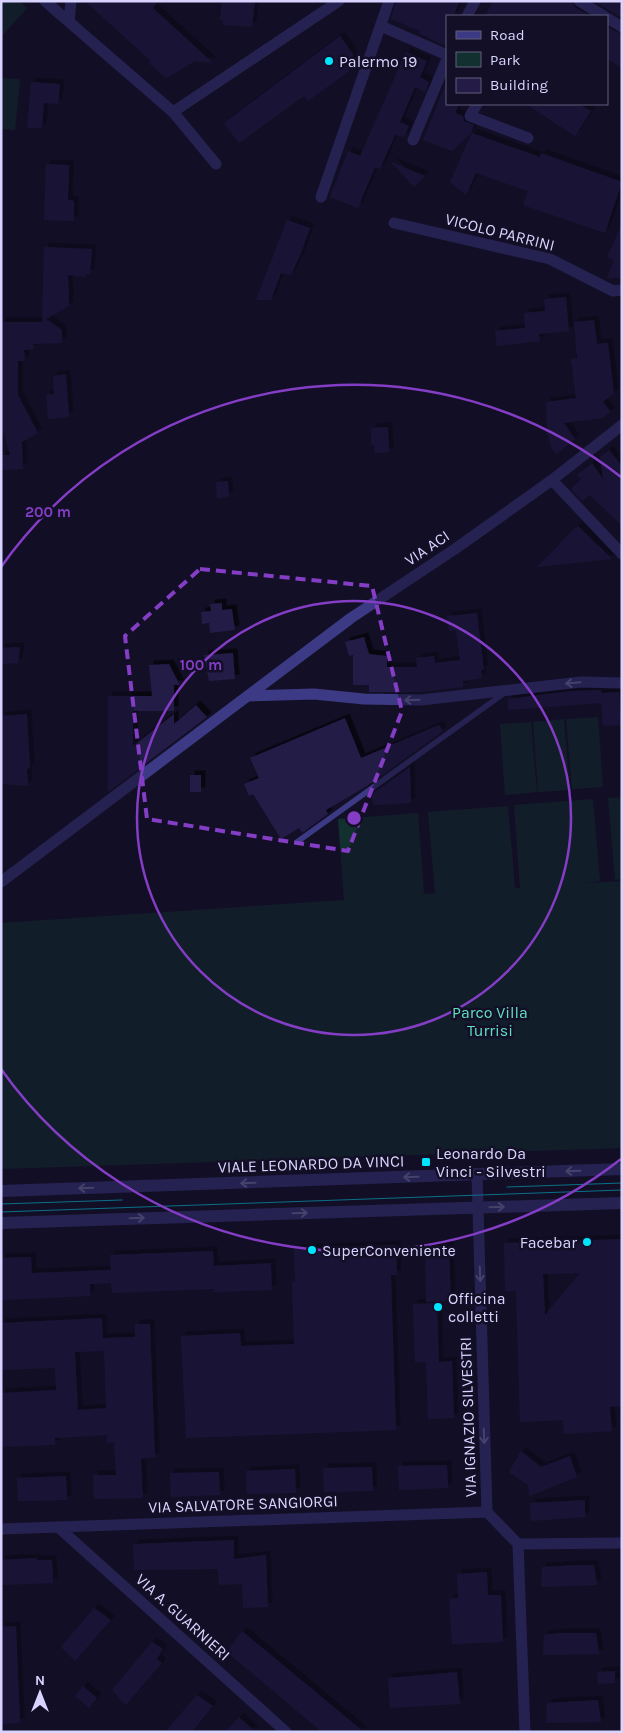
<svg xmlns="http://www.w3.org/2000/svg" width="623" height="1733" font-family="Karla,sans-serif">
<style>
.green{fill:#12302f}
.building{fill:#241b47;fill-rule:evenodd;filter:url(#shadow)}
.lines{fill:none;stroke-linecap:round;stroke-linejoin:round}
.service{stroke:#3d3a85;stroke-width:5.5}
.minor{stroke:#3d3a85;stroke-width:11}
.tertiary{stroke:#3d3a85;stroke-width:12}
.tram{stroke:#00e5ff;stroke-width:1}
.oneway{stroke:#837fbc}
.marked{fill:none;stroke:#843dc5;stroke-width:4;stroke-dasharray:10 6;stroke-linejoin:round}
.ring{fill:none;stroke:#843dc5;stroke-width:2.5}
.poi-dot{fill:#00e5ff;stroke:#130f26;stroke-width:2}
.labels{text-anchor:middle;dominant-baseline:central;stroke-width:5;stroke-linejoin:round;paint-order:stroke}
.poi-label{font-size:16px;fill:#d9d4ff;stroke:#130f26;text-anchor:start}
.street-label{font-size:16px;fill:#d9d4ff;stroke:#130f26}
.park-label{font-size:16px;fill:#5fe0c0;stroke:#130f26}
.centre{fill:#843dc5;stroke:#130f26;stroke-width:2.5}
.ring-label{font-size:15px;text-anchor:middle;font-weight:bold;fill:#843dc5;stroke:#130f26;stroke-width:5;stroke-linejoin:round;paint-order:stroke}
</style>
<defs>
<filter id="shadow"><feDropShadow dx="4.5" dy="-4.5" stdDeviation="0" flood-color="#0009"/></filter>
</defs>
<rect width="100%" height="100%" fill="#130f26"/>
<!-- green -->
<path class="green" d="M1 1H19L27 8 1 37Z
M1 78 20 79 15 130 1 129Z
M598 717 603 787 572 789 566 719Z
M564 719 570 790 538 792 533 722Z
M531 722 537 792 505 795 500 724Z
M622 797V879L615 880 608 798Z
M593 799 600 881 585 883 622 881V1148L1 1169V923L344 900 338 819 418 813 424 894 435 893 428 812 508 806 515 888H520L514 805Z"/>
<!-- building -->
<path class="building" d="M85 1H158L153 8 213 63 195 61 166 78 149 63 151 61Z
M222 1H255L252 27 223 25V20H220Z
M396 1H460L453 16H447V47L419 33 420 31 391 19Z
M493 1H572L575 7 590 16H485Z
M594 1H618L622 7V18Z
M607 27 622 34V68L607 59Z
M340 36 353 54 349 71 308 101 304 96 239 143 224 123Z
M406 52 427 61 420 77 429 82 425 92 415 87 400 122 409 126 404 137 395 135 380 169 375 167 358 208 330 197 348 151 360 156Z
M447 81V104H459L455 113 463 116 464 121 474 125 471 133 452 151 423 140Z
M31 82 60 84 58 104 44 103 42 128H27Z
M526 104H579L591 111 575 136Z
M472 133 540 157 541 153 622 182 605 233 523 205 528 191 476 173 466 195 450 182Z
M391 162 425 176 414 187Z
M46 164 69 165 68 200 74 201V221L44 220Z
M287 220 310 228 301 253 291 275 281 273 271 300H256Z
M622 224V278H607L614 260 607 257Z
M44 247 92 249 90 274H86L85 277 68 275 69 306 46 319 62 330V343L33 344 34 349 24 350 25 361H18V395L38 433 22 442 23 469 1 470V455H10L1 423V322H42Z
M566 297 569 331 539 334 540 341 497 346 495 331 525 328 524 313 545 311 544 299Z
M594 320 597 344 608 343 614 393 603 402 611 412 602 418 564 423 575 439 557 454 552 449 547 432 546 402 576 398 571 359 577 358 574 322Z
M66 374 69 417 48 419 46 395 54 394 53 376Z
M388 427 389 452 375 453 374 445H371V428Z
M609 450 622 466V526L590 495 582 501 571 489 581 479 577 475 592 463 603 479 600 457Z
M228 481 229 497 217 498 216 482Z
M578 526 612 559 537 567 573 530Z
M222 603V610L232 609 235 630 210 633 209 623 202 624 201 612 211 611 210 604Z
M477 613 484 670H481L482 678 463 681V687L421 692H369V685H353V655L349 656 345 642 364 637 369 654 387 656V667H417L416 658 434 656 435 663 460 660 456 630 449 631 447 616Z
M20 647 18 663 1 664V648Z
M233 653 235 679 209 681 204 655Z
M169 664 180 685H174V711H133V746L174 714V724L196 705 207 717 108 792V696H152L149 665Z
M600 690 602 693 619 692 621 725 603 726 601 703 508 710V699L571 691Z
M27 714 30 768 27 769 28 786 1 784V716Z
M345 718 361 758 439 725 443 731 367 786 326 810 328 814 302 833 299 828 281 839 253 794 249 796 244 784 259 778 250 758Z
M410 767 411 803 373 805 372 794Z
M190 775H201V792H190Z
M622 1239V1406L610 1407 612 1431 564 1434 563 1420 520 1422 516 1291H505L504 1243ZM580 1273 545 1315 543 1274Z
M396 1245 397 1275H391L396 1430 186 1438 181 1336 240 1333 241 1346 294 1344 292 1282 295 1281 294 1249Z
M449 1246 451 1301 426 1302 425 1247Z
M213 1251 214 1266 271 1263 272 1290 214 1292V1289L112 1293 111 1283 90 1284V1296L1 1300V1258L31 1257 32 1273 111 1270 110 1255Z
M437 1303 439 1362 452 1361 454 1418 428 1419 426 1362H415L413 1304Z
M102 1318 103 1338 135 1337V1324H150L155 1457 141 1459 143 1498 94 1499 93 1475H116L114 1442 107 1443V1435L55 1438V1445L1 1447V1393L56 1390 55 1368 1 1370V1323ZM104 1351 106 1408 78 1410 75 1352Z
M521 1451 541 1467 570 1456 577 1477 529 1496 528 1485 509 1472Z
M447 1465 448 1488 399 1490 398 1466Z
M372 1467 373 1491 324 1492 323 1468Z
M295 1469 296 1493 247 1494 246 1471Z
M219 1472 220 1495 171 1497 170 1473Z
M66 1476 67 1500 18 1501 17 1478Z
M585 1500V1517L531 1521 530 1503Z
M234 1540V1559L266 1555 268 1607 243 1608 242 1584 219 1585 218 1569 134 1570 133 1544Z
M36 1558 37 1560H52L53 1583 2 1585 1 1560Z
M579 1565H594L597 1585 541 1587 542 1567Z
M487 1572 488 1595H501L503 1642 452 1644 449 1599 458 1598 457 1574Z
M94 1608 111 1620 75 1661 61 1647Z
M16 1626 20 1723 1 1724V1627Z
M242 1631 364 1732H322L227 1652Z
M559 1633H596L599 1654 543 1655 544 1635Z
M152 1642 163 1649 157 1659 162 1663 126 1705 112 1690Z
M615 1671V1683L598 1684 597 1672Z
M457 1672 460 1704 390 1708 388 1678Z
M83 1686 97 1698 89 1708 75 1696Z
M197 1695 213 1706 192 1732H165Z
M598 1700 601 1722 546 1723 547 1703Z
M239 1717 255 1732H225Z"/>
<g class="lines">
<!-- service -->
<path class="service" d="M297 842 503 694"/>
<!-- minor -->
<path class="minor" d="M45 1 173 112 216 164
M579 1 604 16
M467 16 475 1
M607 18 622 27
M69 22 71 1
M381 26 447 55
M477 104 470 116 528 138
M173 112 339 1
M413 140 447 59
M321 197 389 1
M394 223 550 259 613 291 622 290
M552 480 622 554
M248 696 314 694 364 699 421 700 581 682 622 683
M1 882 351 618 455 549 552 480 622 425
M477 1174 487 1512 518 1544 525 1732
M58 1527 286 1732
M1 1529 487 1512
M518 1544 622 1543"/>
<!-- tertiary -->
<path class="tertiary" d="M1 1191 622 1169
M1 1223 622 1203"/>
<!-- tram -->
<path class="tram" d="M507 1187 622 1183
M1 1204 122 1200
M1 1212 622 1190"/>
</g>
<!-- one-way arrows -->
<defs><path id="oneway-shaft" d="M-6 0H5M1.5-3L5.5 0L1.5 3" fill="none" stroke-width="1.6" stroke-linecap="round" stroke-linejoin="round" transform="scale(1.25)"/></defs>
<g class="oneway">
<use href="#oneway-shaft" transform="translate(573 683) rotate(175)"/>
<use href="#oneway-shaft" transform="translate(412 700) rotate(178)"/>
<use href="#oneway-shaft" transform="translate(573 1171) rotate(178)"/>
<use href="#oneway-shaft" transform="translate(411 1177) rotate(178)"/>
<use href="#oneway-shaft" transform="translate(248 1183) rotate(178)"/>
<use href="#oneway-shaft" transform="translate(86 1188) rotate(178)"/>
<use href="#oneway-shaft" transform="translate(497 1207) rotate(-2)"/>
<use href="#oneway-shaft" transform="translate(300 1213) rotate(-2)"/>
<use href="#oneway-shaft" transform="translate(137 1218) rotate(-2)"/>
<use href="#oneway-shaft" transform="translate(480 1274) rotate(88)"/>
<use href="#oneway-shaft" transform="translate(484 1436) rotate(88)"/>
</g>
<!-- marked area -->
<path d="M0 0H623V1733H0ZM200 569 372 586 402 711 348 851 147 819 125 636Z" fill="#130f26" fill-opacity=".55" fill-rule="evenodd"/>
<path class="marked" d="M200 569 372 586 402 711 348 851 147 819 125 636Z"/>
<!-- distance rings -->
<g class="ring">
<circle cx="354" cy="818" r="217"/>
<path d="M621 1159A433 433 0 0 1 1 1069M1 567A433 433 0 0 1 621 477"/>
</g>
<!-- markers -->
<g class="poi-dot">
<circle cx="329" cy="61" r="5"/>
<rect x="421" y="1157" width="10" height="10" rx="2.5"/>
<circle cx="587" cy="1242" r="5"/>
<circle cx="312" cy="1250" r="5"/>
<circle cx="438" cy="1307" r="5"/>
</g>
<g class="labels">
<!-- poi labels -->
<g class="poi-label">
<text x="339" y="61">Palermo 19</text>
<text x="436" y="1153">Leonardo Da<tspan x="436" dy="18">Vinci - Silvestri</tspan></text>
<text x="577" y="1242" text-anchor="end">Facebar</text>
<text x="322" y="1250">SuperConveniente</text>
<text x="448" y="1298">Officina<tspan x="448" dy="18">colletti</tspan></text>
</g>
<!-- street labels -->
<g class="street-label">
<text transform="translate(500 232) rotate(14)">VICOLO PARRINI</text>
<text transform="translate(427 548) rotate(-34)">VIA ACI</text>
<text transform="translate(311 1164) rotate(-2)">VIALE LEONARDO DA VINCI</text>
<text transform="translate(468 1417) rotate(-92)">VIA IGNAZIO SILVESTRI</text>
<text transform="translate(243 1504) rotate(-2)">VIA SALVATORE SANGIORGI</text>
<text transform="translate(183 1617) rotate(42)">VIA A. GUARNIERI</text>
</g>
<!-- park labels -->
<g class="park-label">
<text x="490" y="1012">Parco Villa<tspan x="490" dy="18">Turrisi</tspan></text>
</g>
</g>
<circle cx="354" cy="818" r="8" class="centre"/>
<g class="ring-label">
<text x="48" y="517">200 m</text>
<text x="201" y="670">100 m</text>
</g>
<!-- border -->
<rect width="623" height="1733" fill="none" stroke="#d9d4ff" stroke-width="5"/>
<!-- legend -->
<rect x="446" y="15" width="162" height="90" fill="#130f26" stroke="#625e7d"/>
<rect x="456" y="31" width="25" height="8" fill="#3d3a85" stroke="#625e7d"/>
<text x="490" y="40" font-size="15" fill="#d9d4ff">Road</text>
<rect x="456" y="52" width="25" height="15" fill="#12302f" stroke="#625e7d"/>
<text x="490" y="65" font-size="15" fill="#d9d4ff">Park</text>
<rect x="456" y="78" width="25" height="15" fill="#241b47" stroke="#625e7d"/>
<text x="490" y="90" font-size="15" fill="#d9d4ff">Building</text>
<!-- north arrow -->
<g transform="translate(40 1693)" stroke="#130f26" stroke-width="4" paint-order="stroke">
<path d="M0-4L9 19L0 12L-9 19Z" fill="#d9d4ff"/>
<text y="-8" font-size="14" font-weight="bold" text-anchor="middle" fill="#d9d4ff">N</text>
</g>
</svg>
